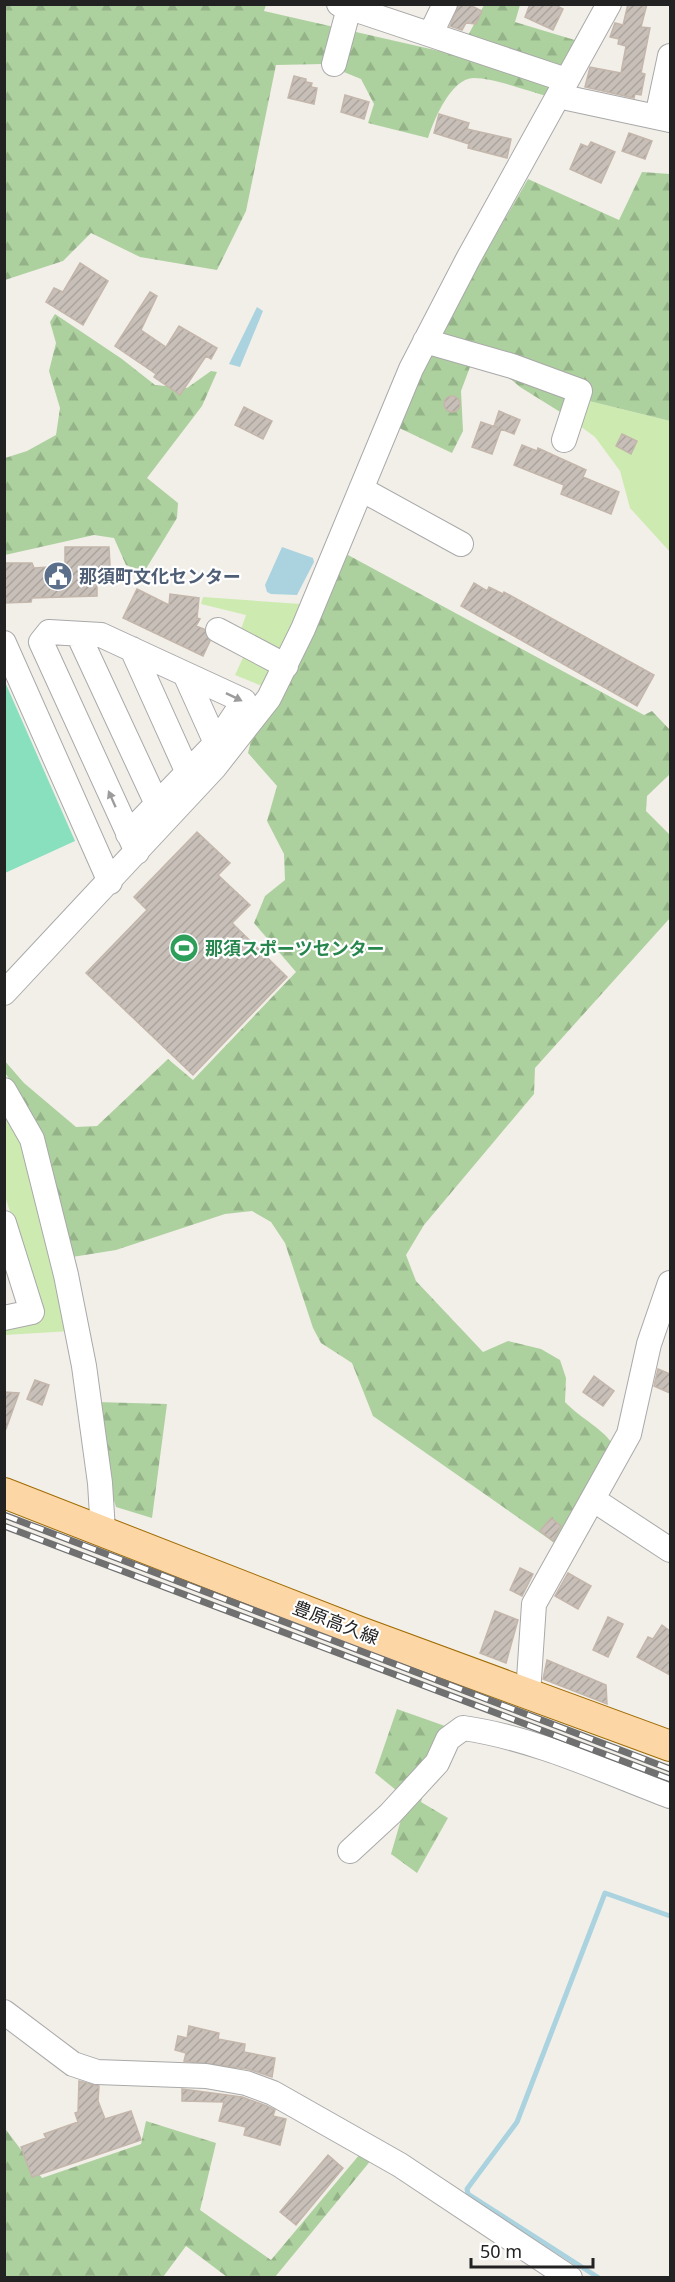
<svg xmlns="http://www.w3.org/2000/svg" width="675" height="2282" font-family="'Noto Sans','Noto Sans JP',sans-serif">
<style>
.grass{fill:#cdebb0}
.forest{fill:url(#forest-firs)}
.pitch{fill:#88e0be}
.water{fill:#aad3df}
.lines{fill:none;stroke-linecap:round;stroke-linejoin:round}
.stream{stroke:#aad3df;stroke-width:5}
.building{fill:url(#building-hatch);stroke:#c4b6ab;stroke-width:1.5}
.minor-casing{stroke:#a9a9a9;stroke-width:26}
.major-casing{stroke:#a06b00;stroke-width:32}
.minor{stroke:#fff;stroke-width:24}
.major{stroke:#fcd6a4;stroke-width:30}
.rail-casing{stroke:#707070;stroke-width:7}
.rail{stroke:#fff;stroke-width:4.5;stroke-dasharray:14;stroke-linecap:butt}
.oneway{fill:#9c9c9c}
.labels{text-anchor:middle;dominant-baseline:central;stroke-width:4.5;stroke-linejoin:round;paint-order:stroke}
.service-label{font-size:18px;font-weight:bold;fill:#4e5e75;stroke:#fff;text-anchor:start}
.leisure-label{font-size:18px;font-weight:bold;fill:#27864d;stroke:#fff;text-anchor:start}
.street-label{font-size:18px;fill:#222;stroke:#fff}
</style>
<defs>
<pattern id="forest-firs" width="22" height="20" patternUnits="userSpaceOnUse" patternTransform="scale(1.5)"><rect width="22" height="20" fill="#add19e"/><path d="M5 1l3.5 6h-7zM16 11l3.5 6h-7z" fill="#95b388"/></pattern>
<pattern id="building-hatch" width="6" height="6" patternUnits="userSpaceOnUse" patternTransform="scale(1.5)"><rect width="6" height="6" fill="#c7bfb8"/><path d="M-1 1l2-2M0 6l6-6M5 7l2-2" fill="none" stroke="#aba49e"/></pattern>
</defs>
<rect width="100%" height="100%" fill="#f2efe9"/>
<!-- grass -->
<path class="grass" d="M585 400 670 421V552L630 508 620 471 595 437 565 415Z
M203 597 301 604 262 686 235 675 245 653 235 646 246 615 201 604Z
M5 1104 22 1141 71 1331 5 1335 4 1323 43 1315 5 1196Z"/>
<!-- forest -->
<path class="forest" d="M5 5H266L264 11 448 53 461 49 484 5H520L515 22 578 41 547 96C528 91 493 78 474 78 451 78 434 120 428 138L368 123 374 104 361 79 324 64 276 65 246 211 217 270 140 257 91 233 63 261 5 280Z
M642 172 670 174V421L585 400 565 415 520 387 491 362 473 359 461 391 463 431 452 453 395 426 423 362 528 179 619 220Z
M55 314 122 359 155 385 187 388 211 371 217 372 202 406 147 478 178 503 177 518 144 572 126 565 114 538 94 535 5 555V458L27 451 56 435 60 408 49 371 56 343 50 322Z
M348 555 644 715 652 711 670 730V774L647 796 646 811 670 835V918L535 1068 534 1094 424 1225 406 1255 416 1281 483 1352 508 1341 541 1349 560 1360 566 1378 565 1402C582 1420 604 1428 616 1449L556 1544 373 1416 352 1363 321 1343 313 1328 285 1243 271 1222 252 1211 225 1214 116 1250 66 1258 48 1167 21 1095 5 1073 4 1060 24 1083 76 1127 97 1126 168 1059 193 1080 296 972 254 923 265 896 285 880 284 854 267 821 277 786 248 753 253 732 340 561Z
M96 1402 167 1404 152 1518 116 1507 104 1469Z
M397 1709 445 1726 421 1802 448 1818 417 1873 391 1854 407 1799 375 1773Z
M146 2121 216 2143 200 2210 271 2260 360 2154 372 2159 275 2277H227L186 2246 163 2277H5L4 2127 42 2178 141 2144Z"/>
<!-- pitch -->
<path class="pitch" d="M5 682 75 841 5 873H4Z"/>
<!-- water -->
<path class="water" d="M257 307 263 311 240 367 229 364Z
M282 547 313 558 314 562 297 595 271 594 267 592 265 585Z"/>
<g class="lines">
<!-- stream -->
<path class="stream" d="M599 2278 468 2194 467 2189 517 2122 605 1893 670 1916"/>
</g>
<!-- building -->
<path class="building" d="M459 4H468L482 11 476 24 466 23 462 30 450 26Z
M530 4H554L563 9 553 30 525 17Z
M628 4H647L641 27 650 28 641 73 645 74 641 95 635 94 634 98 585 87 590 67 621 73 626 46 618 44 619 39 610 37 615 23 623 25Z
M294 76 306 79V82L312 83 311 87 317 88 314 104 288 98Z
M345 95 369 102 364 119 341 112Z
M439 114 469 123 467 129 511 139 507 158 468 148 469 144 434 133Z
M629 133 652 141 645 159 622 151Z
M591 142 615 152 601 183 570 169 581 144 588 147Z
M80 263 108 281 83 325 46 302 54 288 63 292Z
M150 292 157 296 141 330 166 347 179 326 217 348 211 359 206 356 180 395 154 377 156 374 115 346Z
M444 404a8 8 0 1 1 16 0a8 8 0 1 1-16 0Z
M244 407 272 421 263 439 235 425Z
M499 411 520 420 514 434 501 429 492 454 472 447 481 422 498 428 494 426Z
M622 434 637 441 631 454 616 446Z
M522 445 537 451 538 448 586 470 583 477 619 492 611 514 561 494 564 485 514 465Z
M65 547H109L111 584H97V596L32 598 31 602 4 603V563H32L34 568 65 566Z
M474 583 487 591 489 587 503 594 504 592 654 675 637 706 461 606Z
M137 589 169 605 170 594 199 598 197 618 200 619 196 626 204 629 210 641 203 656 123 618Z
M197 832 230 863 218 875 250 905 232 923 287 977 193 1075 86 973 147 910 134 897Z
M658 1369 670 1374V1393L654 1386Z
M594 1376 614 1391 603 1406 583 1392Z
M35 1380 49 1385 42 1405 27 1399Z
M4 1392 19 1393 6 1429H4Z
M551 1518 561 1526 553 1541 540 1531Z
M520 1568 533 1574 522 1596 510 1590Z
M568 1573 591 1586 578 1609 555 1596Z
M495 1611 518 1620 506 1663 480 1653Z
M608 1617 623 1624 608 1657 593 1650Z
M662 1625 670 1631V1675L637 1657 648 1637 653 1639Z
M547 1660 606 1685 607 1704 543 1679Z
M189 2026 219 2033 218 2039 245 2044 244 2052 275 2058 272 2077 248 2069 184 2061 186 2053 175 2050 178 2036 187 2038Z
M79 2081 99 2086 98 2101 105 2119 131 2111 141 2140 32 2177 21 2147 46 2138 44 2134 78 2122 75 2113 78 2112Z
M182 2089 242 2097 267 2106 275 2110 273 2116 286 2119 280 2145 244 2135 246 2127 219 2121 224 2102 182 2101Z
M328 2155 343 2168 296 2225 280 2212Z"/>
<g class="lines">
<!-- minor casing -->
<g class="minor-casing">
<path id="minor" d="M339 4 566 80
M431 33 445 4
M334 64 349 8
M558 96 670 120
M657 117 670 56
M425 341 512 366 580 391 564 440
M361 489 461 544
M218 630 286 666
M78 634 157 804
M4 643 110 882
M132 649 188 773
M185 674 216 743
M128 834 216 743 244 701 101 635 49 632 41 642 137 852
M4 993 214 768 269 698 303 629 411 369 468 259 609 4
M4 1090 32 1139 66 1275 84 1366 100 1483 103 1531
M4 1223 32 1312 4 1318
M594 1500 670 1550
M528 1694 534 1604 629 1434 649 1344 670 1283
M350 1851 390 1814 437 1763 448 1739 463 1728C534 1738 604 1771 670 1796
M4 2012 73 2064 97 2072 206 2076 246 2083 273 2093 400 2165 570 2278"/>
</g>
<!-- major casing -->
<g class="major-casing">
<path id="major" d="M4 1493 360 1632 670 1746"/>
</g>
<!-- minor -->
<use href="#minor" class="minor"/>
<!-- major -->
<use href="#major" class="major"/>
<!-- rail casing -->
<g class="rail-casing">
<path id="rail" d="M4 1515 670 1769
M4 1526 670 1779"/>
</g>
<!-- rail -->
<use href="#rail" class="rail"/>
</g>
<!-- one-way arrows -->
<defs><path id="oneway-solid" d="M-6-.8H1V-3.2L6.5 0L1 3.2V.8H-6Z" transform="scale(1.5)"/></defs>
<g class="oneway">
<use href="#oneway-solid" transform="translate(234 697) rotate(26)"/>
<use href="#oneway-solid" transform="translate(112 799) rotate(-114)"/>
</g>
<!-- icons -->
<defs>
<g id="civic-disc" transform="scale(1.5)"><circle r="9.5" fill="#5c6f8a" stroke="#fff"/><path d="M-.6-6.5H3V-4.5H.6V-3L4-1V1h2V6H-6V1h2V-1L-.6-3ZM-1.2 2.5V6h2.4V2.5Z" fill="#fff"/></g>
<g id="stadium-disc" transform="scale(1.5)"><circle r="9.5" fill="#2e9e5b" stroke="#fff"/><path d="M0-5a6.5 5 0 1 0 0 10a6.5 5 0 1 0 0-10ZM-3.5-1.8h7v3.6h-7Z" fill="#fff"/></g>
</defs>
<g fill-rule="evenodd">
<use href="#civic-disc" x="58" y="576"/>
<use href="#stadium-disc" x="184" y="948"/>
</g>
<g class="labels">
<!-- service labels -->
<g class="service-label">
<text x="79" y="576">那須町文化センター</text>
</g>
<!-- leisure labels -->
<g class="leisure-label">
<text x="205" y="948">那須スポーツセンター</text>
</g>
<!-- street labels -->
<g class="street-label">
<text transform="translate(336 1622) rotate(21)">豊原高久線</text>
</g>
</g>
<!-- border -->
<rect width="675" height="2282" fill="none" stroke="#222222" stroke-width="12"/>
<!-- scale -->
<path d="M471 2258v9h122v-9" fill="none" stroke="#222222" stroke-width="3"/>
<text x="480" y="2258" font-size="18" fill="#222222" stroke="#ffffff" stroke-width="4.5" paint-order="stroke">50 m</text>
</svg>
